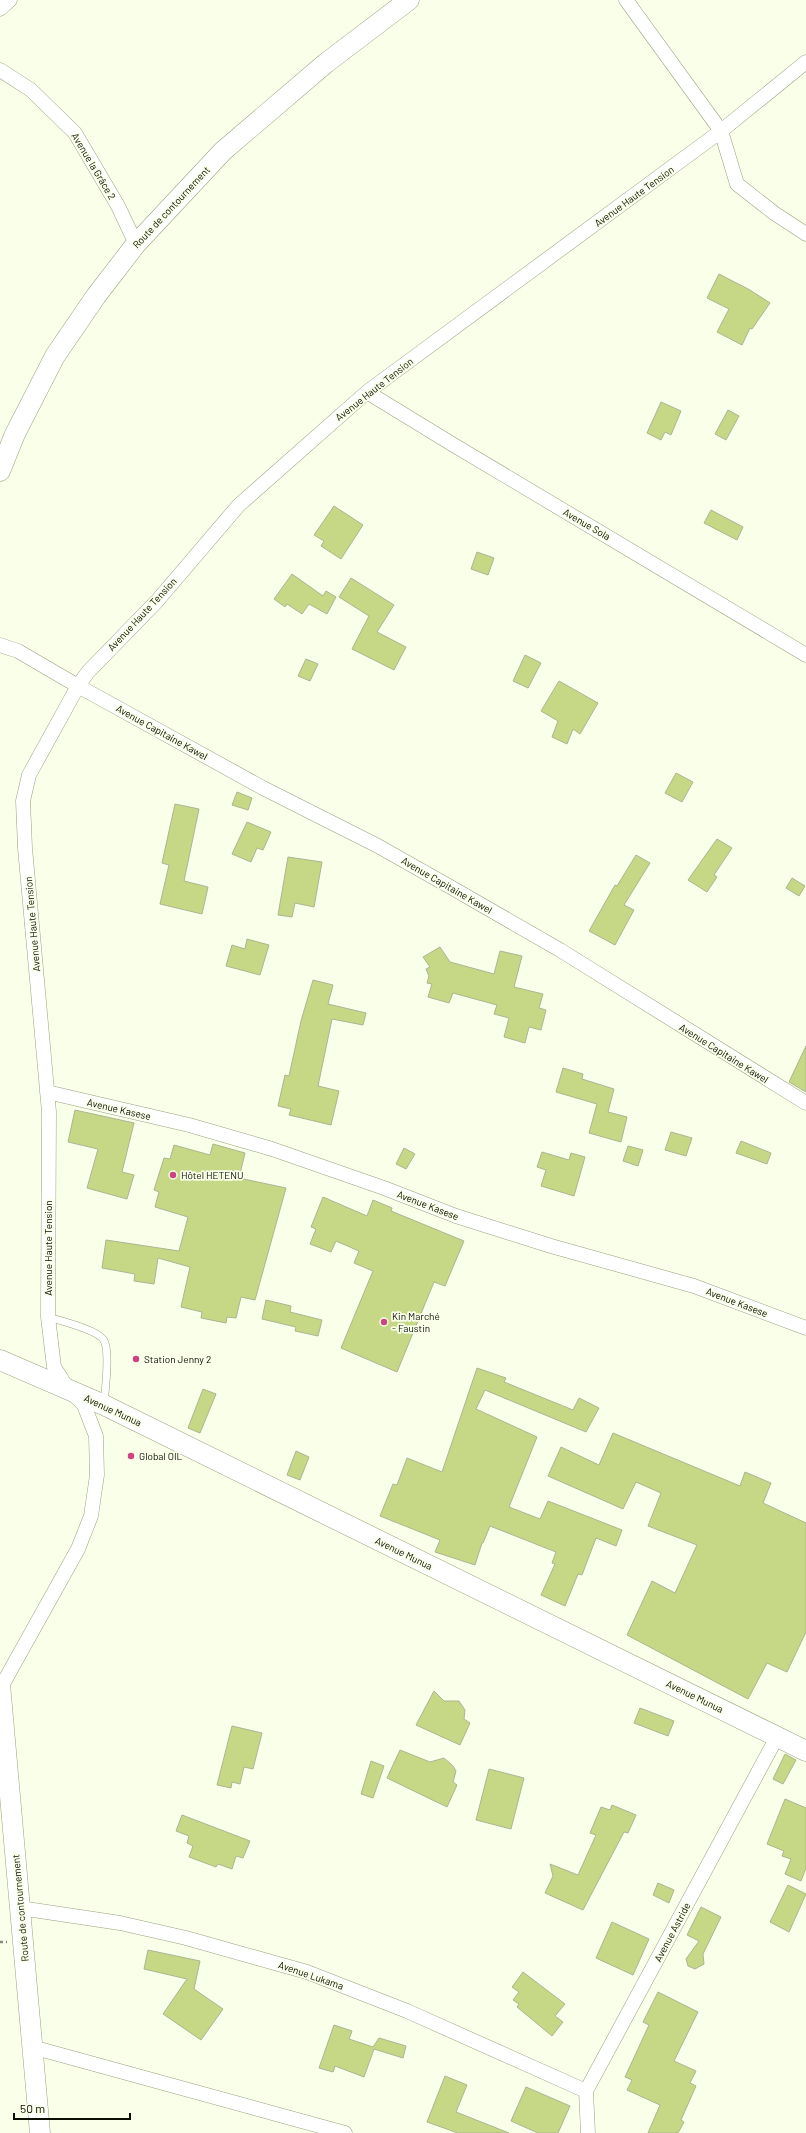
<svg xmlns="http://www.w3.org/2000/svg" width="806" height="2133" font-family="Barlow,sans-serif">
<style>
.building{fill:#c6d886;stroke:#acb592}
.lines{fill:none;stroke-linecap:round;stroke-linejoin:round}
.lane-casing{stroke:#99a27f;stroke-width:8}
.street-casing{stroke:#99a27f;stroke-width:15}
.secondary-casing{stroke:#99a27f;stroke-width:21}
.path{stroke:#888c7c;stroke-width:2.5;stroke-dasharray:3 3;stroke-linecap:butt}
.lane{stroke:#fff;stroke-width:7}
.street{stroke:#fff;stroke-width:14}
.secondary{stroke:#fff;stroke-width:20}
.poi-dot{fill:#cc4482;stroke:#f9ffe9;stroke-width:1.5}
.labels{text-anchor:middle;dominant-baseline:central;stroke-width:3.5;stroke-linejoin:round;paint-order:stroke}
.street-label{font-size:10px;fill:#0b0e03;stroke:#f9ffe9}
.poi-label{font-size:10px;fill:#0b0e03;stroke:#f9ffe9;text-anchor:start}
</style>
<rect width="100%" height="100%" fill="#f9ffe9"/>
<!-- building -->
<path class="building" d="M719 274 750 290 770 303 752 329 750 328 742 345 717 332 729 309 707 298Z
M661 402 681 411 671 435 665 432 661 440 647 433Z
M728 410 739 416 726 440 715 434Z
M334 506 363 525 341 559 321 546 324 541 314 535Z
M711 510 743 527 737 540 704 523Z
M477 552 494 558 488 575 471 569Z
M292 574 323 596 326 591 336 597 327 614 309 604 302 614 287 604 285 607 274 599Z
M351 578 394 605 377 632 406 647 394 670 352 649 369 616 339 597Z
M525 655 541 663 528 688 513 681Z
M306 659 318 664 310 681 298 676Z
M559 681 598 703 580 734 573 729 567 744 552 737 558 721 541 711Z
M676 773 693 782 682 802 665 793Z
M237 792 252 798 248 810 232 805Z
M175 804 199 809 184 881 208 887 202 914 160 904 169 865 162 863Z
M247 822 271 832 263 850 257 848 251 862 232 854Z
M717 839 732 848 714 875 717 877 707 892 688 880Z
M636 855 650 863 624 905 634 910 615 945 589 931 615 885 617 886Z
M288 857 322 862 314 907 295 903 292 917 278 915Z
M792 878 805 886 799 896 786 888Z
M247 939 269 945 260 975 226 966 232 945 245 949Z
M440 947 450 962 494 974 500 951 522 956 514 987 543 994 539 1008 546 1010 541 1030 529 1027 525 1043 504 1037 509 1018 494 1014 497 1005 453 993 449 1003 428 997 432 984 427 983 429 976 426 969 430 967 423 957Z
M313 980 333 985 328 1004 366 1013 363 1025 332 1019 318 1086 339 1091 331 1125 289 1115 291 1109 278 1106 285 1075 289 1076 301 1021Z
M806 1046V1092L789 1082Z
M563 1068 583 1074 582 1079 614 1089 608 1112 627 1117 621 1142 589 1133 597 1104 556 1092Z
M75 1110 134 1123 122 1172 134 1175 127 1199 87 1188 98 1149 68 1142Z
M671 1132 692 1138 686 1156 665 1150Z
M741 1141 771 1153 767 1164 736 1153Z
M213 1144 245 1153 239 1178 286 1188 255 1300 241 1297 236 1318 227 1317 226 1323 201 1318 202 1312 181 1307 190 1267 158 1258 154 1284 134 1281 135 1274 102 1268 106 1240 179 1251 188 1217 155 1207 159 1192 154 1190 164 1158 170 1159 174 1145 210 1155Z
M628 1146 643 1150 638 1166 623 1161Z
M404 1148 415 1154 406 1169 396 1164Z
M542 1152 569 1160 571 1153 585 1157 574 1196 541 1186 546 1170 537 1167Z
M323 1197 367 1216 373 1200 392 1208 391 1211 464 1241 445 1286 434 1282 397 1372 341 1348 373 1271 354 1263 359 1251 336 1241 331 1252 310 1244 316 1229 311 1227Z
M266 1300 291 1306 290 1312 322 1320 318 1336 295 1331 296 1327 262 1319Z
M477 1368 506 1378 504 1382 573 1410 579 1398 599 1408 586 1432 485 1390 476 1409 537 1437 509 1507 540 1519 548 1501 622 1530 616 1546 596 1538 582 1575 578 1574 565 1606 541 1595 555 1564 552 1563 556 1552 490 1526 483 1543H482L475 1565 435 1552 440 1540 380 1516 393 1484 397 1485 407 1458 442 1472Z
M203 1389 216 1394 200 1433 188 1428Z
M613 1433 740 1486 745 1472 771 1483 763 1503 806 1523V1632L787 1672 767 1663 748 1699 627 1635 652 1581 675 1593 697 1545 648 1526 661 1493 636 1482 623 1509 548 1476 561 1447 599 1465Z
M296 1451 309 1457 300 1480 287 1475Z
M434 1691 444 1701H459L465 1710 464 1719 470 1723 460 1745 416 1725Z
M640 1708 674 1721 668 1736 634 1723Z
M232 1726 262 1733 253 1769 244 1767 240 1784 232 1782 231 1788 217 1785Z
M400 1750 430 1762 444 1758 453 1766 456 1771 453 1782 457 1785 447 1807 387 1778Z
M785 1754 796 1760 783 1784 773 1779Z
M371 1761 384 1766 373 1798 361 1794Z
M489 1769 524 1778 511 1829 476 1820Z
M785 1799 806 1808V1868L801 1881 785 1874 791 1859 782 1856 784 1851 767 1844Z
M612 1805 636 1815 628 1833 624 1832 583 1910 545 1893 553 1876 550 1864 578 1875 596 1835 590 1833 601 1807 610 1810Z
M182 1815 250 1841 243 1858 236 1856 232 1869 218 1864 216 1867 189 1857 193 1846 187 1843 189 1836 176 1831Z
M658 1883 674 1890 669 1903 653 1895Z
M788 1885 806 1894 789 1932 770 1922Z
M701 1907 721 1917 703 1954 704 1964 695 1969 688 1966 686 1959 699 1941 687 1935Z
M612 1922 649 1939 633 1975 596 1958Z
M148 1950 200 1961 194 1989 223 2009 201 2040 163 2014 187 1979 144 1969Z
M523 1972 565 2004 555 2016 563 2022 552 2036 517 2007 519 2004 513 2000 519 1992 512 1987Z
M658 1992 698 2012 674 2061 696 2071 690 2083 696 2086 681 2120 684 2122 678 2133H648L660 2105 627 2090 632 2080 625 2077 649 2025 643 2022Z
M334 2025 352 2031 349 2039 373 2047 379 2038 406 2046 403 2058 374 2049 364 2077 335 2066 333 2072 319 2068Z
M445 2076 467 2085 456 2112 509 2133H458L427 2122Z
M526 2087 570 2106 558 2133H538L511 2121Z"/>
<g class="lines">
<!-- lane casing -->
<g class="lane-casing">
<path id="lane" d="M48 1317C61 1321 95 1329 103 1339 111 1349 105 1390 104 1404"/>
</g>
<!-- street casing -->
<g class="street-casing">
<path id="street" d="M626 0 721 131 737 184 774 213 806 234
M0 9 10 0
M0 70 31 90 75 133 118 206 136 244
M367 392 452 444 806 655
M0 645 18 651 78 686 263 788 378 846 454 889 560 950 806 1103
M47 1092 189 1125 272 1149 384 1188 456 1216 551 1246 694 1286 806 1328
M0 1689 78 1549 91 1516 97 1475 96 1436 84 1405 68 1389 54 1367 48 1317 49 1112 25 848 23 801 29 775 78 686 88 672 157 601 239 505 367 392 721 131 806 62
M20 1908 120 1923 186 1938 307 1972 407 2011 586 2091
M32 2047 345 2133
M588 2133 586 2091 777 1737"/>
</g>
<!-- secondary casing -->
<g class="secondary-casing">
<path id="secondary" d="M0 471 15 434 55 356 96 296 136 244 223 151 326 63 409 0
M0 1360 104 1405 806 1751
M0 1684 40 2133"/>
</g>
<!-- path -->
<path class="path" d="M0 1942H7"/>
<!-- lane -->
<use href="#lane" class="lane"/>
<!-- street -->
<use href="#street" class="street"/>
<!-- secondary -->
<use href="#secondary" class="secondary"/>
</g>
<!-- markers -->
<g class="poi-dot">
<circle cx="173" cy="1175" r="4"/>
<circle cx="384" cy="1322" r="4"/>
<circle cx="136" cy="1359" r="4"/>
<circle cx="131" cy="1456" r="4"/>
</g>
<g class="labels">
<!-- street labels -->
<g class="street-label">
<text transform="translate(94 166) rotate(59)">Avenue la Grâce 2</text>
<text transform="translate(634 196) rotate(-36)">Avenue Haute Tension</text>
<text transform="translate(171 207) rotate(-47)">Route de contournement</text>
<text transform="translate(374 389) rotate(-38)">Avenue Haute Tension</text>
<text transform="translate(587 524) rotate(30)">Avenue Sola</text>
<text transform="translate(142 614) rotate(-47)">Avenue Haute Tension</text>
<text transform="translate(162 732) rotate(29)">Avenue Capitaine Kawel</text>
<text transform="translate(447 885) rotate(30)">Avenue Capitaine Kawel</text>
<text transform="translate(32 924) rotate(-95)">Avenue Haute Tension</text>
<text transform="translate(724 1053) rotate(32)">Avenue Capitaine Kawel</text>
<text transform="translate(119 1109) rotate(13)">Avenue Kasese</text>
<text transform="translate(428 1205) rotate(21)">Avenue Kasese</text>
<text transform="translate(48 1248) rotate(-90)">Avenue Haute Tension</text>
<text transform="translate(737 1302) rotate(21)">Avenue Kasese</text>
<text transform="translate(113 1410) rotate(25)">Avenue Munua</text>
<text transform="translate(404 1553) rotate(26)">Avenue Munua</text>
<text transform="translate(695 1696) rotate(26)">Avenue Munua</text>
<text transform="translate(20 1908) rotate(-95)">Route de contournement</text>
<text transform="translate(672 1932) rotate(-62)">Avenue Astride</text>
<text transform="translate(311 1975) rotate(19)">Avenue Lukama</text>
</g>
<!-- poi labels -->
<g class="poi-label">
<text x="181" y="1175">Hôtel HETENU</text>
<text x="392" y="1316">Kin Marché<tspan x="392" dy="12">- Faustin</tspan></text>
<text x="144" y="1359">Station Jenny 2</text>
<text x="139" y="1456">Global OIL</text>
</g>
</g>
<!-- scale -->
<path d="M14 2113v6h116v-6" fill="none" stroke="#0b0e03" stroke-width="2"/>
<text x="20" y="2113" font-size="12" fill="#0b0e03" stroke="#f9ffe9" stroke-width="3" paint-order="stroke">50 m</text>
</svg>
